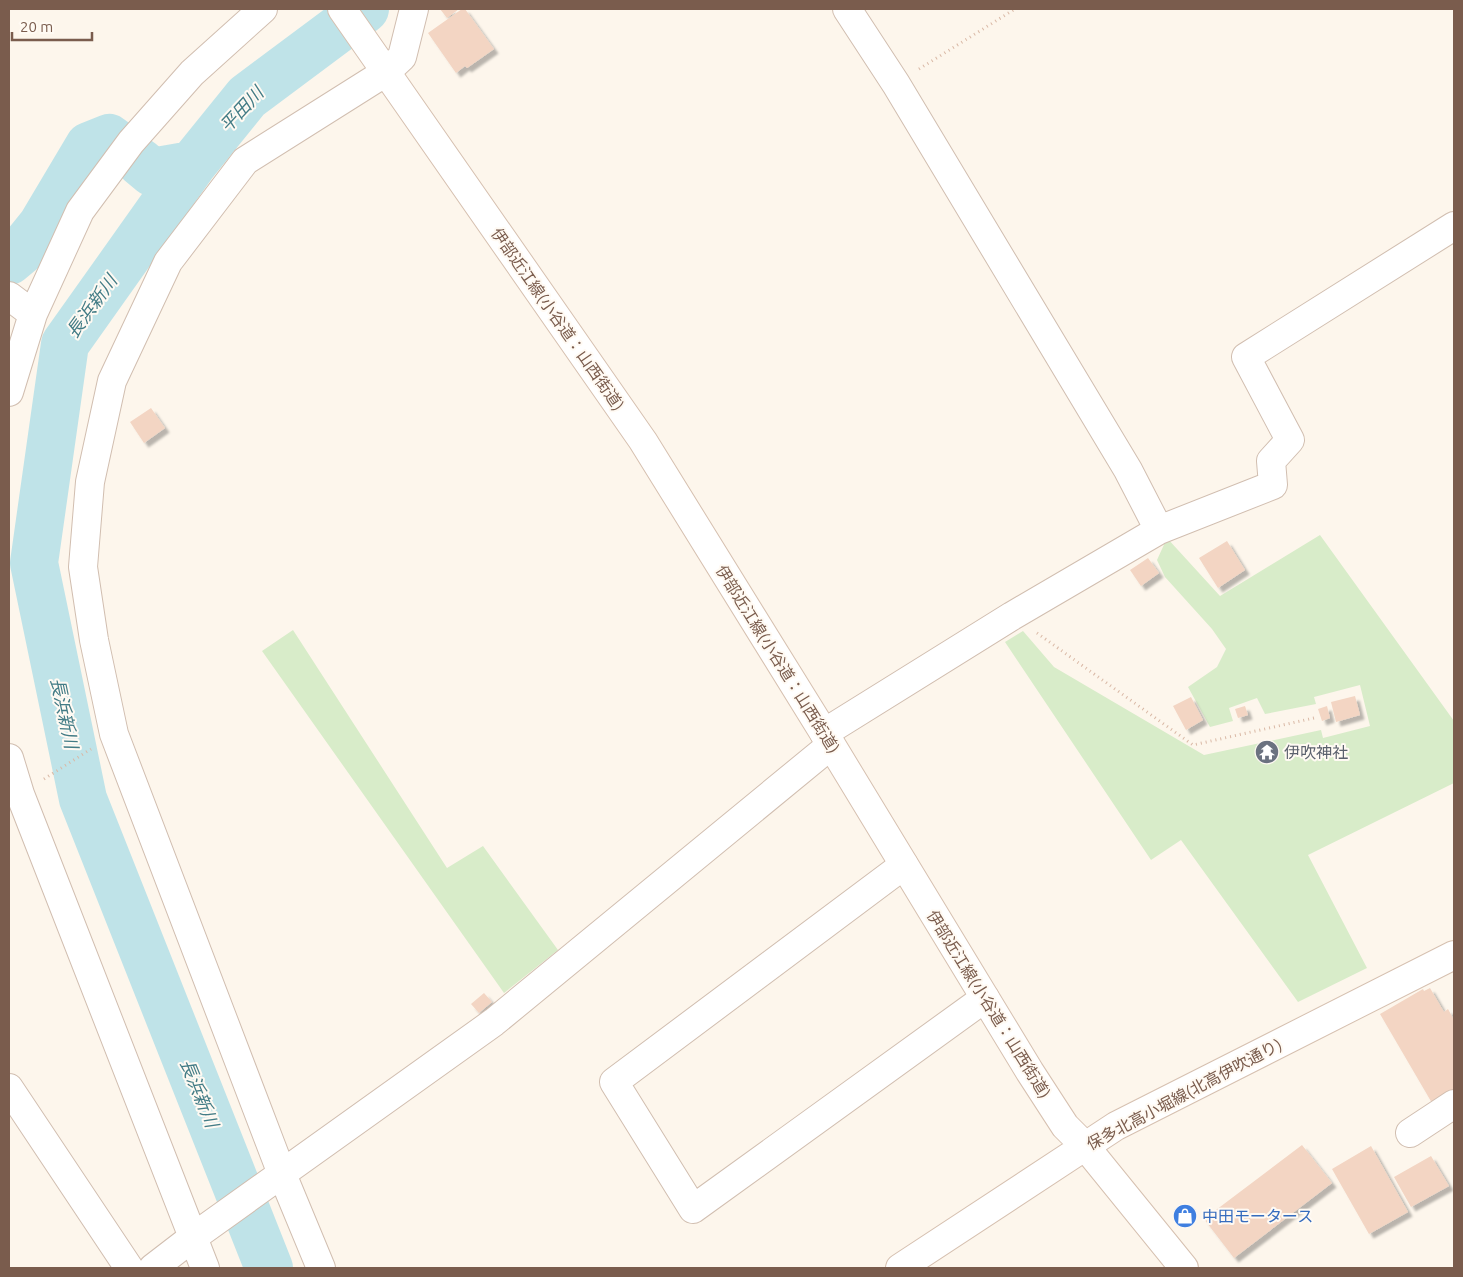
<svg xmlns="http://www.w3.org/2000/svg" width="1463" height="1277" font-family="Ubuntu,'Noto Sans JP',sans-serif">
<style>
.green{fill:#d8ecc9}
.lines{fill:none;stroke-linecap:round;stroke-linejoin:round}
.river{stroke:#bfe3e8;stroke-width:48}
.building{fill:#f3d5c3;filter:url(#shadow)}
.street-casing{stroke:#d1beb0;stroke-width:30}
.secondary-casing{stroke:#d6c0b0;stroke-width:30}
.path{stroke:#d9b8a5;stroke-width:3;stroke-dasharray:1 4;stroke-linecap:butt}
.street{stroke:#fff;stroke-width:28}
.secondary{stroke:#fff;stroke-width:28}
.labels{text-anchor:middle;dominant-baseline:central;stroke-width:4;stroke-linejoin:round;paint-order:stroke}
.street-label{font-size:16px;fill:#7a5c4d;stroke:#fffaf3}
.worship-label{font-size:16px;fill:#5b616d;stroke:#fffaf3;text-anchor:start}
.shop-label{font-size:16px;fill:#366cbe;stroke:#fffaf3;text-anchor:start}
.water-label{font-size:18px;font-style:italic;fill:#437c86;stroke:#fffaf3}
</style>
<defs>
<filter id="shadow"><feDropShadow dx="4.5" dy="4.5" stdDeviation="1" flood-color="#0004"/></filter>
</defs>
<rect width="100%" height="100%" fill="#fdf6ec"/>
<!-- green -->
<path class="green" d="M1320 535 1454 721V783L1308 855 1367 968 1298 1002 1181 840 1151 860 1005 642 1023 631 1054 667 1204 755 1321 730 1323 738 1370 726 1360 685 1314 697 1316 704 1265 714 1257 698 1229 708 1233 721 1210 727 1188 687 1217 667 1226 649 1212 629 1165 577 1157 560 1167 538 1220 596Z
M293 630 447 868 483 846 558 950 504 993 262 651Z"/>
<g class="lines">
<!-- river -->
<path class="river" d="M140 162 152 172 192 165
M9 261 21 251 42 225 89 146 109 138 116 143
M269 1268 83 799 34 563 65 344 192 165 247 97 365 9"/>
</g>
<!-- building -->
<path class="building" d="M440 9H459L447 18Z
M462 9H465L494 49 467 68 465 66 456 73 428 33Z
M151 408 165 428 144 443 130 422Z
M1227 541 1245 570 1218 588 1199 558Z
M1148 558 1159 573 1141 586 1130 570Z
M1355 696 1360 715 1336 722 1331 702Z
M1191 697 1203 720 1186 730 1173 706Z
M1245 706 1248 715 1238 718 1235 709Z
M1327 706 1330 718 1322 721 1318 709Z
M1430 988 1444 1012 1448 1009 1454 1020V1090L1432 1103 1380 1014 1423 989 1424 991Z
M484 993 492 1002 479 1013 471 1004Z
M1302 1145 1332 1183 1234 1258 1204 1219Z
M1371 1146 1408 1212 1369 1234 1332 1169Z
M1431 1156 1449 1186 1411 1207 1394 1177Z"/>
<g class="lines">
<!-- street casing -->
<g class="street-casing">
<path id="street" d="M847 9 896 84 1128 470 1159 530
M9 296 33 314
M9 392 33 314 80 211 131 142 192 73 263 9
M824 733 1012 616 1159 530 1273 485 1271 461 1290 440 1246 357 1454 226
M9 758 20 794 205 1268
M904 865 614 1082 693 1209 985 998
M9 1088 129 1268
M1410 1133 1454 1104
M153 1268 192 1238 494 1022 831 745
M321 1268 282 1174 114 734 94 640 83 567 90 482 112 381 168 262 245 161 386 72 402 57 414 9"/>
</g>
<!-- secondary casing -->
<g class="secondary-casing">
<path id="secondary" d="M342 9 643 441 824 733 1030 1072 1065 1126 1085 1146 1184 1268
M900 1268 1116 1126 1454 955"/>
</g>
<!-- path -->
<path class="path" d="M919 69 1015 9
M1037 633 1193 745 1314 718
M44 779 91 749"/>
<!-- street -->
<use href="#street" class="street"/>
<!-- secondary -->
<use href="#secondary" class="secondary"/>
</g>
<!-- icons -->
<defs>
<g id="temple-disc" transform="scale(1.25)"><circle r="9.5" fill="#6b7280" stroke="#fffaf3"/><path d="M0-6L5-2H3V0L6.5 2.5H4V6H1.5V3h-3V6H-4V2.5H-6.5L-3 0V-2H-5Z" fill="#fff"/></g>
<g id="shop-disc" transform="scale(1.25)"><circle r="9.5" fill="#3f7fe0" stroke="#fffaf3"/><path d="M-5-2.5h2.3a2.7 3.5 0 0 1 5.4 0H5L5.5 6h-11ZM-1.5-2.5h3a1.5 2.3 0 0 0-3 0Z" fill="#fff"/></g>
</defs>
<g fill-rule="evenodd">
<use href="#temple-disc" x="1267" y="752"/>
<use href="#shop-disc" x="1185" y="1216"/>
</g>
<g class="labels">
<!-- street labels -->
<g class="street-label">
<text transform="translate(558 319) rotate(55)">伊部近江線(小谷道：山西街道)</text>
<text transform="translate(778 659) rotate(58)">伊部近江線(小谷道：山西街道)</text>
<text transform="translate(989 1004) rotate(58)">伊部近江線(小谷道：山西街道)</text>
<text transform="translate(1184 1094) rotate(-28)">保多北高小堀線(北高伊吹通り)</text>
</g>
<!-- worship labels -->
<g class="worship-label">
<text x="1284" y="752">伊吹神社</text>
</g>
<!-- shop labels -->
<g class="shop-label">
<text x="1202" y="1216">中田モータース</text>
</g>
<!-- water labels -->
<g class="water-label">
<text transform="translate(241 109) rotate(-47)">平田川</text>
<text transform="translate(91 306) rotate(-54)">長浜新川</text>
<text transform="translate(65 713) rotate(78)">長浜新川</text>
<text transform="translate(200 1093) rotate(68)">長浜新川</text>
</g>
</g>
<!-- border -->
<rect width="1463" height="1277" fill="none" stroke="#7a5c4d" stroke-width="20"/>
<!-- scale -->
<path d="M12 32v8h80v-8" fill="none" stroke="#7a5c4d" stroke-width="2.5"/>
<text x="20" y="32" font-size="15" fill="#7a5c4d" stroke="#fffaf3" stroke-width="4" paint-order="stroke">20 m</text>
</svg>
